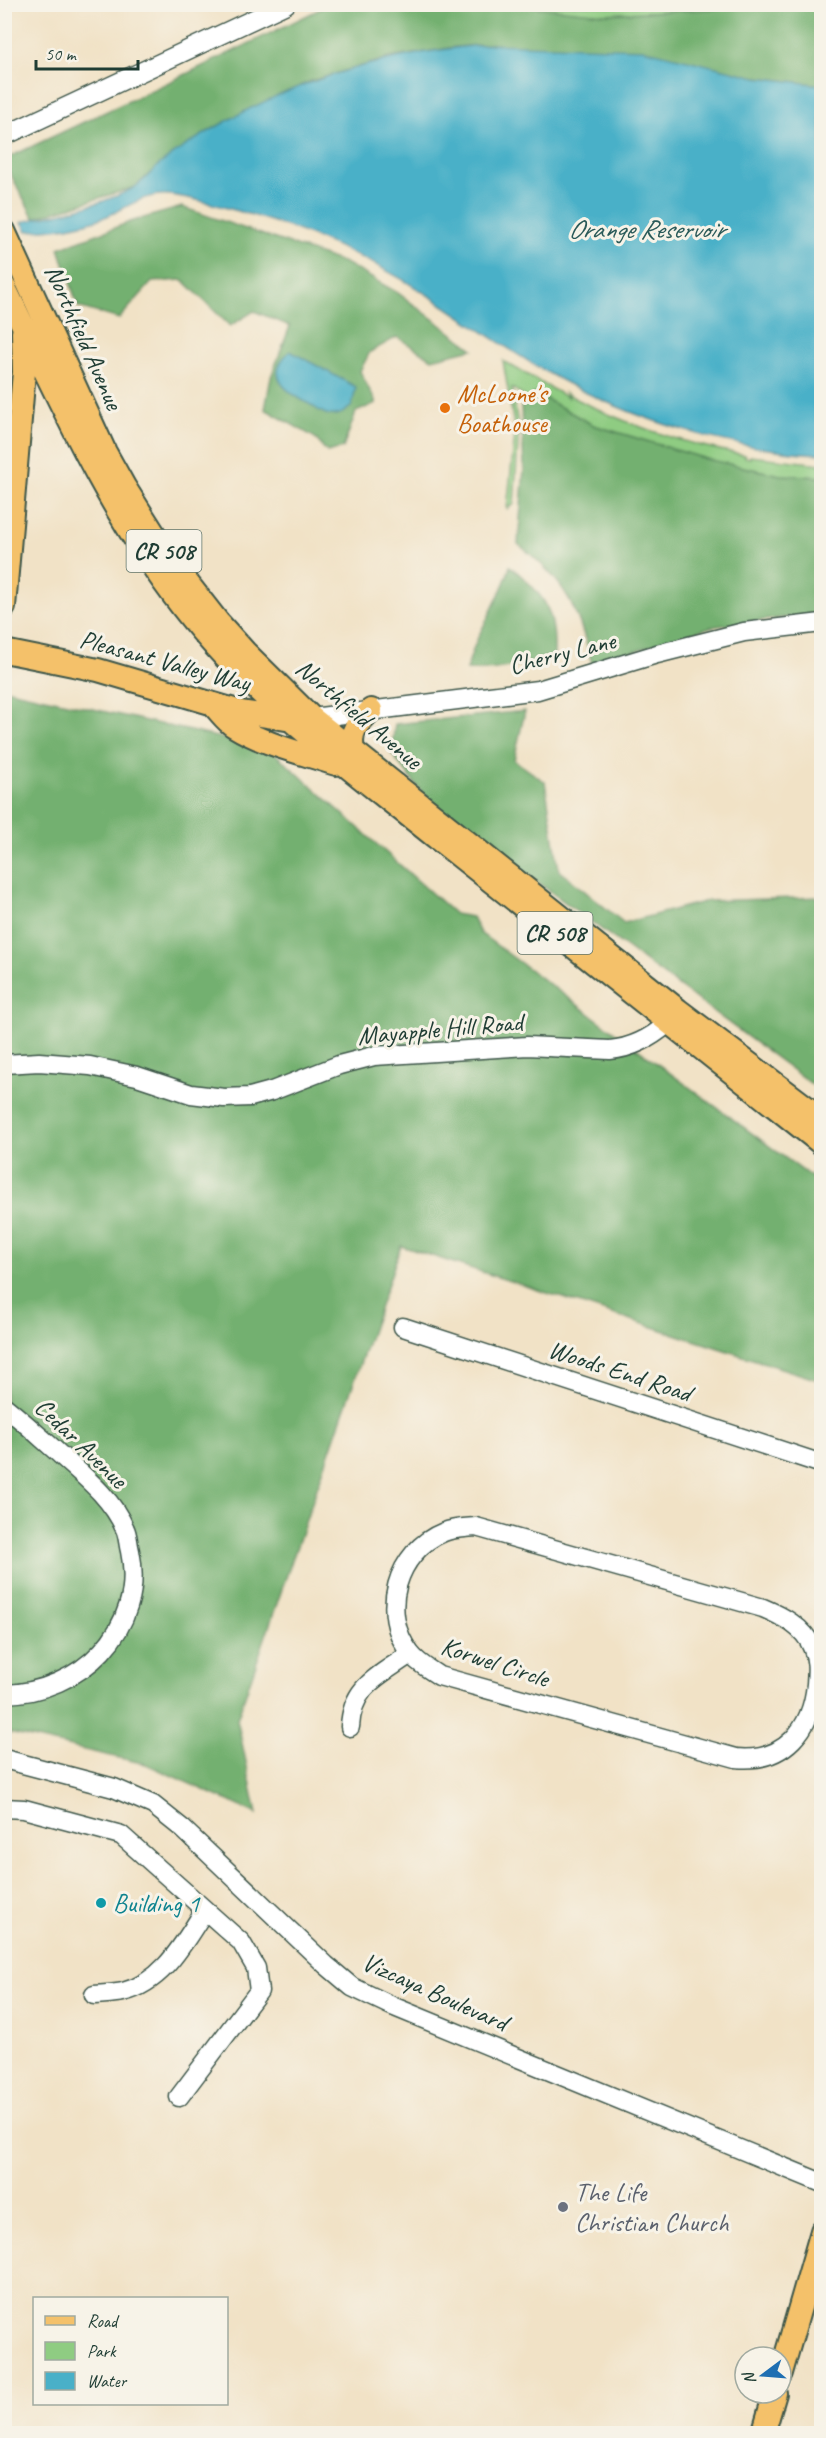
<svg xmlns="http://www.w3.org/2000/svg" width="826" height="2438" font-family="Caveat,sans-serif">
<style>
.green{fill:#8fcc82;stroke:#57845b;stroke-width:1.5}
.forest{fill:#73b070;stroke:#497652;stroke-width:1.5}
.water{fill:#49b0c8;stroke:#34767e;stroke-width:1.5}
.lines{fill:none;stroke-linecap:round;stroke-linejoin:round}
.minor-casing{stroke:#3e564a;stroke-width:21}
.major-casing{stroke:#3e564a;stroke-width:26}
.minor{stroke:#fff;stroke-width:18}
.major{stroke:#f4c16b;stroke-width:22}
.food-dot{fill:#e8710a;stroke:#f7f3e8;stroke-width:2}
.culture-dot{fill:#0f9aa8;stroke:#f7f3e8;stroke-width:2}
.worship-dot{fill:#6b7280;stroke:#f7f3e8;stroke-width:2}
.labels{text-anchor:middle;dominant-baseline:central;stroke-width:6;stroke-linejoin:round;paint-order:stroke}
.shield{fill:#f7f3e8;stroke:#60746a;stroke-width:1.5}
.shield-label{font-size:24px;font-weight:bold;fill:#1f3d34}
.street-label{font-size:26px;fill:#1f3d34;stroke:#f7f3e8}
.food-label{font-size:26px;fill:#c56008;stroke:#f7f3e8;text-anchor:start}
.culture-label{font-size:26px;fill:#0d838f;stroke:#f7f3e8;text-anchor:start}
.worship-label{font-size:26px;fill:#5b616d;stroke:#f7f3e8;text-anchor:start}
.water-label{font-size:27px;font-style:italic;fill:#2a5a59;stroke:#f7f3e8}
</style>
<rect width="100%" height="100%" fill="#f7f3e8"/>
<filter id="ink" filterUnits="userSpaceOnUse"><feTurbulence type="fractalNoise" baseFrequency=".0167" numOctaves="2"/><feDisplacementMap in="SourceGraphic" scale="12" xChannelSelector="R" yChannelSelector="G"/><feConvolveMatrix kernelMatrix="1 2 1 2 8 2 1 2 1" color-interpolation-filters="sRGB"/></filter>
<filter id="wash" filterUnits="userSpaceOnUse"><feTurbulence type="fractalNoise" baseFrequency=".008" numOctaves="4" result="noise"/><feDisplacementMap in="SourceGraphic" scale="24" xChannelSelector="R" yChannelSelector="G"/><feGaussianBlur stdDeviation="1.35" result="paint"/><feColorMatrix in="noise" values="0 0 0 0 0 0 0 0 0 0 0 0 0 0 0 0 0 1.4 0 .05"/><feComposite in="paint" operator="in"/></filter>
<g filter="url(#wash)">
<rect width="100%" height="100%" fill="#f1e2c6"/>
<!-- green -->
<path class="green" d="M503 5H740L738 8 604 14Z
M503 361 568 398 565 393C621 423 683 444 745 455V457L750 458V456L821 464V477L780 475 706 459 593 425 535 393 524 402V396L512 388 519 430 514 504 507 509 515 432Z"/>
<!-- forest -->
<path class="forest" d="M503 4 604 14 738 8 740 4 821 5V85L491 44 456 47 389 58 311 81 248 110 209 131 159 165 135 187 34 218 5 164V159L184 75 324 7 335 5Z
M182 207 345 263 398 293 473 349 432 359 397 337 370 352 360 371 376 403 356 412 343 448 327 452 314 437 265 409 271 377 290 326 254 311 230 326 183 280 152 282 119 319 78 307 59 248 133 221Z
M535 393 593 425 706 459 780 475 821 477V613L711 627 592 664C577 605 566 582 518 544L524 468 521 406Z
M510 566C544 594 556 610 554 655 525 664 498 672 467 670 474 634 500 603 510 566Z
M5 689 270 749 455 914 472 917 480 933 822 1185 821 1381 401 1246 237 1719 257 1814 146 1764 5 1732Z
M525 711 514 760 545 782 559 870 624 923 707 901 821 897V1091L430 803 391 753 395 724Z"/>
<!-- water -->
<path class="water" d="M491 44 643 49 756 77 821 85V454C730 450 637 421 557 378 513 354 473 324 431 297 368 256 299 227 227 208 209 203 189 197 170 195 144 192 125 210 102 218 77 227 53 230 27 231L22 222C55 214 107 204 135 187 144 181 151 172 159 165 185 144 217 126 247 110 324 71 406 51 491 44Z
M290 351 356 387 352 406C345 411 341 416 331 415 324 415 317 409 311 405 286 392 263 376 290 351Z"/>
</g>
<g filter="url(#ink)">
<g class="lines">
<!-- minor casing -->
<g class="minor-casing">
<path id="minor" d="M4 136 286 4
M312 718 538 690 657 654 744 632 822 623
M4 1064 39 1062 90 1066 137 1076 191 1094 224 1098 250 1097 272 1091 339 1065 374 1056 527 1046 610 1050C631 1048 651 1038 667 1024
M403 1327 822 1464
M4 1406C22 1420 39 1436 56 1451 81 1474 111 1496 125 1529 128 1535 128 1544 130 1551 147 1629 80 1693 4 1694
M476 1527 763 1608C782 1616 804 1627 812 1647 818 1659 817 1671 816 1684 812 1729 784 1763 736 1758L439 1676C429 1669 417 1663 410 1653 379 1613 396 1551 444 1532 454 1528 465 1528 476 1527Z
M350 1727C352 1685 380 1676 410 1654
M4 1759 114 1788 153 1805 183 1829 326 1965 352 1987 392 2006 822 2183
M4 1808 24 1809 121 1835 241 1942 256 1968 259 1991 179 2097
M94 1995C103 1994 114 1994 123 1992 164 1982 184 1942 205 1910"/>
</g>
<!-- major casing -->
<g class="major-casing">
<path id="major" d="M4 231 105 452 125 488 175 567 218 622 245 652 312 718 678 1010 822 1119
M4 286C58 397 107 510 183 608 253 699 349 767 438 839 565 941 693 1043 822 1144
M4 607 24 372 23 332
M4 651 98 670 241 712 292 720
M214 706C220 712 226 721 234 726 265 745 302 753 336 764
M353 750C349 731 358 723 371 710
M781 2373 822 2231
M763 2434 775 2393"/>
</g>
<!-- minor -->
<use href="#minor" class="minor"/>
<!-- major -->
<use href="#major" class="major"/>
</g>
</g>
<!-- markers -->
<circle class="food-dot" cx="445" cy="408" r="6"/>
<circle class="culture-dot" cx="101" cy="1903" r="6"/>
<circle class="worship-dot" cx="563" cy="2207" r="6"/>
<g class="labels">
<!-- shield labels -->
<g class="shield">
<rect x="126.5" y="530" width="75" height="42" rx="4.5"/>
<rect x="517.5" y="912" width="75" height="42" rx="4.5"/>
</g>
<g class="shield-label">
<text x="164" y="551">CR 508</text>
<text x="555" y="933">CR 508</text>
</g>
<!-- street labels -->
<g class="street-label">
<text transform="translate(84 337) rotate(66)">Northfield Avenue</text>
<text transform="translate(562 653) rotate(-14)">Cherry Lane</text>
<text transform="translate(165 661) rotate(15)">Pleasant Valley Way</text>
<text transform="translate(359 714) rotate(40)">Northfield Avenue</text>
<text transform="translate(440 1029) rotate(-5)">Mayapple Hill Road</text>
<text transform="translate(620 1371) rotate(18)">Woods End Road</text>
<text transform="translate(81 1443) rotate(44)">Cedar Avenue</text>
<text transform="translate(495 1662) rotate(18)">Korwel Circle</text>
<text transform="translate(435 1992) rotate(24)">Vizcaya Boulevard</text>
</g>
<!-- food labels -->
<g class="food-label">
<text x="457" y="393">McLoone's<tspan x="457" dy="30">Boathouse</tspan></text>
</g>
<!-- culture labels -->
<g class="culture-label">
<text x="113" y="1903">Building 1</text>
</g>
<!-- worship labels -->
<g class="worship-label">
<text x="575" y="2192">The Life<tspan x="575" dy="30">Christian Church</tspan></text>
</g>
<!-- water labels -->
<g class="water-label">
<text x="646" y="229">Orange Reservoir</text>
</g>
</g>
<!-- margin -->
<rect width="826" height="2438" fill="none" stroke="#f7f3e8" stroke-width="24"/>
<!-- legend -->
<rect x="33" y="2297" width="195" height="108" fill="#f7f3e8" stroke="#a1aaa0" stroke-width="1.5"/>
<rect x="45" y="2316" width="30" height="9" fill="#f4c16b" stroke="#a1aaa0" stroke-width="1.5"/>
<text x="87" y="2327" font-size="18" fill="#1f3d34">Road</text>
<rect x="45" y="2342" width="30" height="18" fill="#8fcc82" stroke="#a1aaa0" stroke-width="1.5"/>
<text x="87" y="2357" font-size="18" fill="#1f3d34">Park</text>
<rect x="45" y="2372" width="30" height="18" fill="#49b0c8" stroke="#a1aaa0" stroke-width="1.5"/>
<text x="87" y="2387" font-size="18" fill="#1f3d34">Water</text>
<!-- north arrow -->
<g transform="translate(763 2375) rotate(254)"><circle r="28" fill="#f7f3e8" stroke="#a1aaa0" stroke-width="1.5"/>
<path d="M0-4.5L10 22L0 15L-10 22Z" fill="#1f6fb2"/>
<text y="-9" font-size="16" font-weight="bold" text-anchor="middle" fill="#1f3d34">N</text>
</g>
<!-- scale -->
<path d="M36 60v9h102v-9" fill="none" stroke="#1f3d34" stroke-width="3"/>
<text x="45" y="60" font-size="18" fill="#1f3d34" stroke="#f7f3e8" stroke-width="4.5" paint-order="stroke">50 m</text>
</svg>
